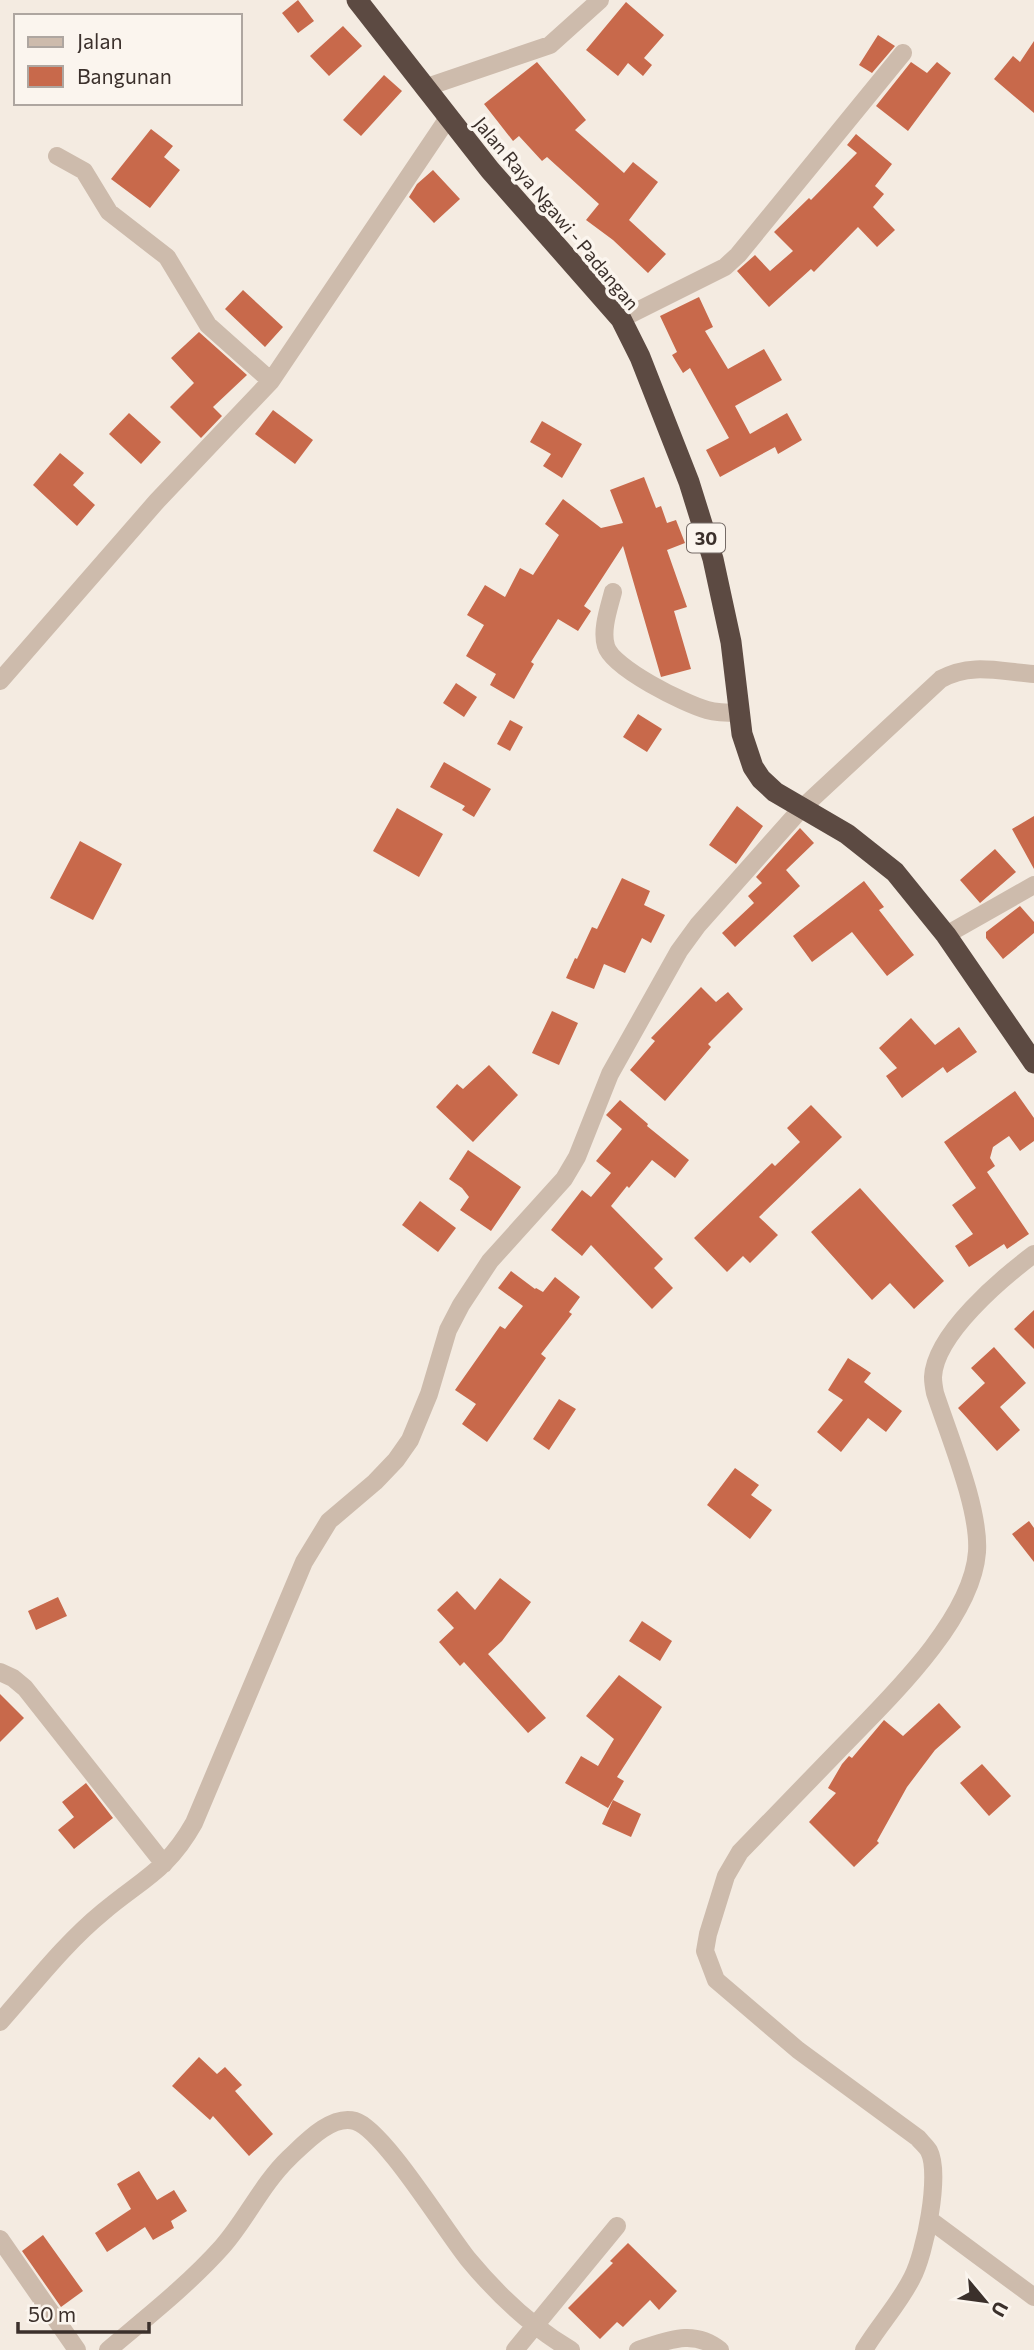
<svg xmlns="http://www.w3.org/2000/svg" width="1034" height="2350" font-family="Commissioner,sans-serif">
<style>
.building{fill:#c8694b}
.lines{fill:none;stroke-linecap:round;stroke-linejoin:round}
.minor{stroke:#cdbbac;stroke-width:18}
.highway{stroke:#5c4a42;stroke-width:21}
.labels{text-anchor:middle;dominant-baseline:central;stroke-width:7;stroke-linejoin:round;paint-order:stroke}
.shield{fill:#fbf5ee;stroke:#756b66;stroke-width:2}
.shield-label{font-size:18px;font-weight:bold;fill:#3b302b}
.street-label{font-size:19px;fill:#3b302b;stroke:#fbf5ee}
</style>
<rect width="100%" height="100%" fill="#f4ebe1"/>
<!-- building -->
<path class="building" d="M298 0 314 21 298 33 282 13Z
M626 2 664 35 644 58 652 65 643 76 628 63 618 76 586 50Z
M343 26 362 46 329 76 310 56Z
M878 35 895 46 872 73 859 65Z
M1034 41V113L994 79 1013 56 1020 62Z
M537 62 586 120 575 130 624 173 633 162 658 182 629 220 666 254 648 273 613 240 586 220 599 204 547 157 542 161 519 136 513 141 484 104Z
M911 62 927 73 937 62 951 73 908 131 876 106Z
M384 75 402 91 361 136 343 120Z
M151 129 173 146 164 157 180 170 150 208 111 179Z
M856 134 892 164 875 186 884 194 873 207 895 230 877 247 858 227 814 272 811 269 769 307 737 271 755 255 770 271 793 251 774 232 809 198 811 200 857 153 847 145Z
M433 170 460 199 434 223 409 197 417 184Z
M243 290 283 327 265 347 225 309Z
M699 297 713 327 705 331 728 369 764 349 782 380 735 406 750 434 787 413 802 440 778 454 775 447 720 477 706 450 729 438 690 368 683 373 672 355 677 352 660 316Z
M199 332 247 375 213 407 222 416 201 438 170 407 194 383 171 358Z
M273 410 313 440 295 464 255 434Z
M129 413 161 442 141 464 109 434Z
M542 421 582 444 562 478 543 466 551 454 530 442Z
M60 453 84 473 73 485 95 505 77 526 33 485Z
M644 477 656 508 661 506 667 523 676 520 685 543 667 550 687 607 674 611 691 669 661 677 623 546 584 606 591 611 578 631 558 619 531 662 534 664 514 699 490 685 496 674 466 656 484 625 467 615 485 585 505 597 520 568 533 575 559 535 545 524 563 499 601 528 623 523 610 490Z
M456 683 477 697 464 717 443 703Z
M638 714 662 729 647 752 623 737Z
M510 720 523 727 510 751 497 744Z
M444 762 491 789 474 817 462 810 465 806 430 787Z
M737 806 763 826 736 864 709 845Z
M397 808 443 834 419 877 373 851Z
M1034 816V869L1012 829Z
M800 828 814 843 786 870 800 886 735 947 722 933 754 903 748 896 762 883 756 877Z
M80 841 122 864 93 920 50 898Z
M995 849 1016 872 980 903 960 880Z
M622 878 650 891 644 905 665 915 651 943 642 938 625 973 604 964 594 989 566 978 575 958 577 959 592 927 597 929Z
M864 881 884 907 879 910 914 955 887 976 852 932 812 962 793 936Z
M1020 906 1034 922V933L1003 959 986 938V932Z
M701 987 716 1002 728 992 743 1009 708 1044 711 1047 665 1101 630 1070 655 1041 651 1038Z
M552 1011 578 1023 559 1065 532 1053Z
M911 1018 935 1045 959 1027 977 1052 947 1073 943 1067 902 1098 886 1076 897 1068 879 1048Z
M489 1065 518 1095 473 1142 436 1107 457 1084 463 1089Z
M1015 1091 1034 1118V1141L1020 1151 1009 1136 993 1147 990 1158 995 1166 987 1172 1029 1234 1007 1249 1004 1244 969 1267 955 1246 973 1234 952 1205 976 1188 944 1142Z
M620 1100 648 1124 647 1126 689 1160 675 1178 652 1160 629 1188 627 1186 611 1206 663 1259 654 1268 673 1288 652 1309 591 1245 582 1256 551 1230 582 1190 591 1197 611 1173 596 1161 622 1129 606 1115Z
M811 1105 842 1137 759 1217 778 1235 750 1263 743 1256 727 1272 694 1238 772 1163 775 1166 800 1142 787 1128Z
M468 1150 521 1187 491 1231 460 1210 469 1197 462 1188 449 1179Z
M860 1188 944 1281 914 1309 890 1283 872 1300 811 1232Z
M420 1201 456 1228 438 1252 402 1225Z
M511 1271 535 1289 536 1288 543 1292 555 1277 580 1297 569 1312 572 1314 541 1354 546 1358 487 1442 462 1424 476 1404 455 1390 500 1326 505 1329 523 1306 498 1288Z
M1034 1310V1349L1014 1329Z
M994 1347 1026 1383 1000 1407 1020 1430 997 1451 958 1408 985 1383 971 1368Z
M848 1358 871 1373 864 1382 902 1411 886 1432 868 1418 841 1452 817 1432 843 1400 828 1390Z
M559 1399 576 1409 549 1450 533 1439Z
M735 1468 759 1485 751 1495 772 1510 750 1539 707 1505Z
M1029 1521 1034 1528V1562L1012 1534Z
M500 1578 531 1602 502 1641 488 1654 546 1718 528 1733 464 1662 460 1666 439 1642 454 1628 437 1610 457 1591 475 1610Z
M58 1597 67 1616 36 1630 28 1611Z
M642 1621 672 1641 660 1661 629 1641Z
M619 1675 662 1707 617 1777 624 1781 608 1808 565 1783 581 1756 598 1766 614 1739 586 1716Z
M0 1694 24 1718 0 1742Z
M939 1703 961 1727 935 1750 907 1787 877 1841 879 1843 854 1867 809 1822 836 1793 828 1788 842 1764 849 1756 852 1758 884 1720 903 1736Z
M982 1764 1011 1796 989 1816 960 1783Z
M86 1783 113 1818 74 1849 58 1830 74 1817 62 1802Z
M613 1800 641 1814 631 1837 602 1824Z
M199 2057 217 2074 225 2067 242 2085 235 2091 273 2134 249 2156 213 2116 210 2120 172 2086Z
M139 2171 157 2200 174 2190 187 2211 171 2221 174 2228 153 2240 145 2227 107 2252 95 2233 131 2209 117 2184Z
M43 2235 83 2291 61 2307 22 2251Z
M628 2243 677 2291 659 2310 650 2300 623 2327 617 2322 600 2339 568 2308 613 2263 610 2261Z"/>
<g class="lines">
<!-- minor -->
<path class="minor" d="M424 88 550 45 600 0
M57 156 84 171 109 212 167 257 208 325 271 381
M621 319 725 267 738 255 903 53
M613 592C609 608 601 630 606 646 612 668 685 704 707 710 718 713 728 713 739 713
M0 681 157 501 271 381 448 118
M946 935 1034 885
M0 1672 13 1678 25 1688 164 1864
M0 2022C33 1985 64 1944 103 1912 142 1879 167 1871 194 1823L304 1562 329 1521 375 1482 396 1460 410 1440 429 1394 448 1330 461 1305 490 1261 564 1179 577 1157 610 1074 679 951 698 925 801 809 941 679C972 662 1001 672 1034 674
M930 2220 1034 2297
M0 2239 77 2350
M108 2350C147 2317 188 2285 222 2247 246 2220 262 2184 289 2158 304 2144 331 2114 355 2121 383 2129 446 2232 468 2259 497 2294 532 2327 571 2350
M515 2350 617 2226
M638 2350C667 2341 693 2328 720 2350
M864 2350C879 2325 899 2304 912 2278 925 2254 941 2174 929 2151 926 2146 921 2142 918 2138L798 2050 716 1980 705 1951 708 1934 726 1876 740 1852C772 1819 804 1786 836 1753 883 1704 972 1622 977 1552 980 1509 949 1436 935 1393 934 1388 933 1382 933 1377 935 1334 1002 1278 1034 1254"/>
<!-- highway -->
<path class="highway" d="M357 0 490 170 621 319 640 357 689 482 713 559 731 642 742 734 753 767 761 779 775 792 847 834 895 872 946 935 1034 1063"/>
</g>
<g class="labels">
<!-- shield labels -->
<rect class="shield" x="687" y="523.5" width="38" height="29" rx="5"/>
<g class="shield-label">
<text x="706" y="538">30</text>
</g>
<!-- street labels -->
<g class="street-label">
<text transform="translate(557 213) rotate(50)">Jalan Raya Ngawi - Padangan</text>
</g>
</g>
<!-- legend -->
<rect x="14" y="14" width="228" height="91" fill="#fbf5ee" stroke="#aea6a0" stroke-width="2"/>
<rect x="28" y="37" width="35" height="10" fill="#cdbbac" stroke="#aea6a0" stroke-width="2"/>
<text x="77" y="49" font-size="21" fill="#3b302b">Jalan</text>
<rect x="28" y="66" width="35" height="21" fill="#c8694b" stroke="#aea6a0" stroke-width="2"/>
<text x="77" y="84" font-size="21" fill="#3b302b">Bangunan</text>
<!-- north arrow -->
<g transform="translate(985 2301) rotate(119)" stroke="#fbf5ee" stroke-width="5" paint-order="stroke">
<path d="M0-5L12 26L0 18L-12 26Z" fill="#3b302b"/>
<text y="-10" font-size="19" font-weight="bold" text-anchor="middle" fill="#3b302b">U</text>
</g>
<!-- scale -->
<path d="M18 2322v10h131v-10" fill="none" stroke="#3b302b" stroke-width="3.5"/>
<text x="28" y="2322" font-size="21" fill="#3b302b" stroke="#fbf5ee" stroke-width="5" paint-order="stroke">50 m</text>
</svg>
